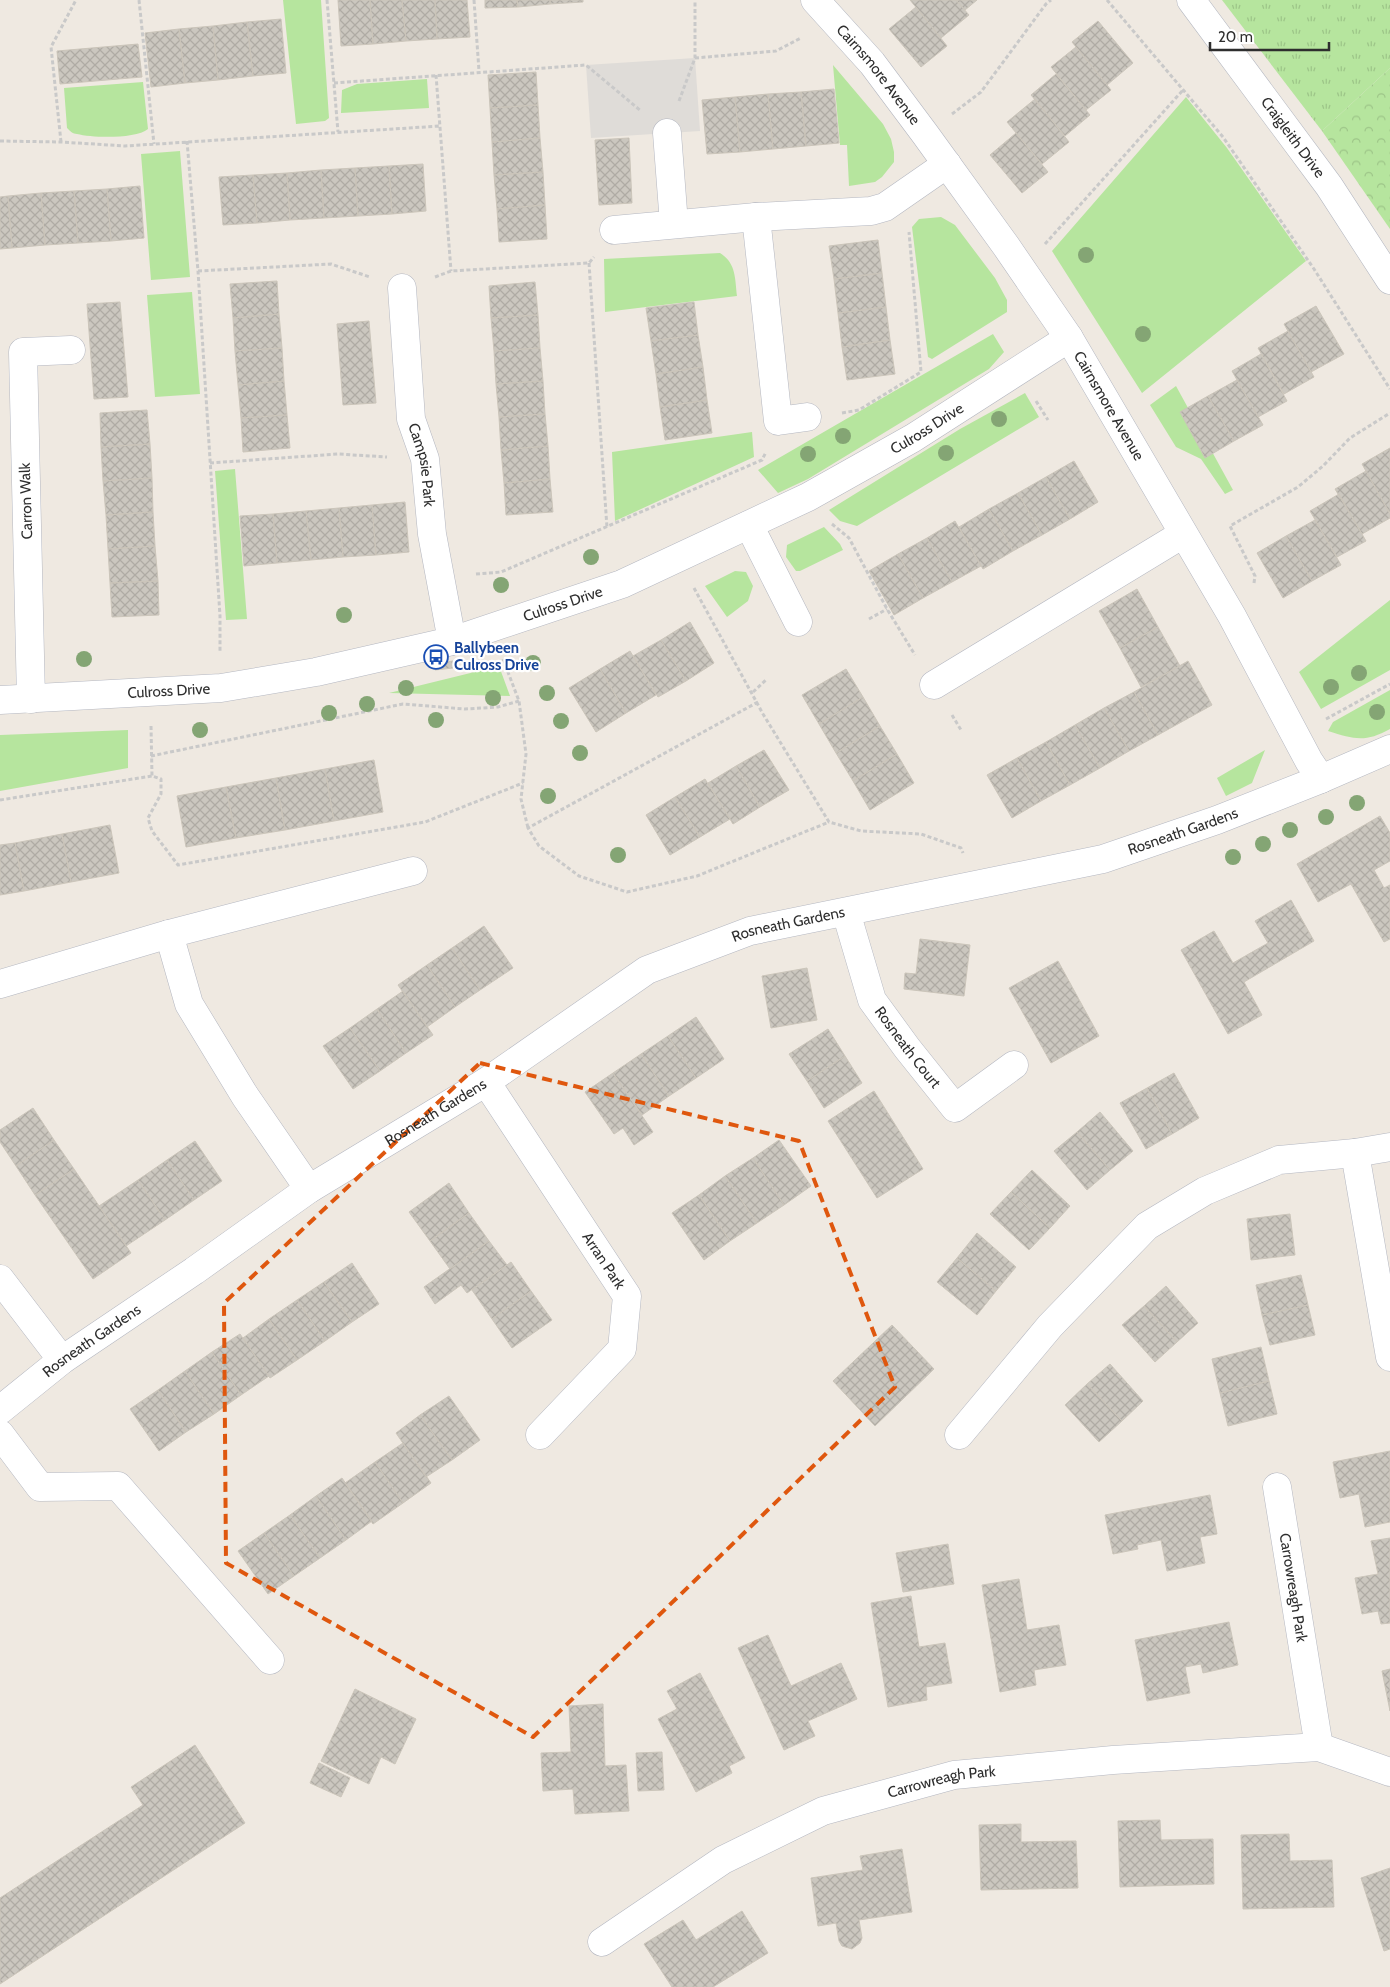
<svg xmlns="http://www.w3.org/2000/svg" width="1390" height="1987" font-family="Cabin,sans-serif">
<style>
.grass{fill:#b6e59e}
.forest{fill:url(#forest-crowns)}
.park{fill:url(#park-tufts)}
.plaza{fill:#dfdcd8}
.building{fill:url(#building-cross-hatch);stroke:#cbc5ba}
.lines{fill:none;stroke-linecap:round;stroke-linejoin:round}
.minor-casing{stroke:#b4b7c1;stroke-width:29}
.path{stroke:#c9c9c9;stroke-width:3;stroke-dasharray:4 2.5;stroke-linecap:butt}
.minor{stroke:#fff;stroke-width:28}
.tree{fill:#84a574}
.marked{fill:none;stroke:#df570e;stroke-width:4;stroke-dasharray:10 6;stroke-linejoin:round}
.labels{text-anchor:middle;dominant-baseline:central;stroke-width:4.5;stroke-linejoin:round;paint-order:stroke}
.street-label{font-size:15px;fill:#2e2e2e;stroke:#fff}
.transit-label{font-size:15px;font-weight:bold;fill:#164399;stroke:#fff;text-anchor:start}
</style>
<defs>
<pattern id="forest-crowns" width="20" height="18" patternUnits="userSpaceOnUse" patternTransform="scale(1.25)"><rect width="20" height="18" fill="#b6e59e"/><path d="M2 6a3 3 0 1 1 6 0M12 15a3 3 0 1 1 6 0" fill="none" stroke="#9dc588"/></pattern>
<pattern id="park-tufts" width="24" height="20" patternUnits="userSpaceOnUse" patternTransform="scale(1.25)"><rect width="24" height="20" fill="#b6e59e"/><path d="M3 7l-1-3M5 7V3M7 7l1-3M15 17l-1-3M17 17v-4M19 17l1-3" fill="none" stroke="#9dc588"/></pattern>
<pattern id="building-cross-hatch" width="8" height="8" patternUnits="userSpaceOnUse" patternTransform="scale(1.25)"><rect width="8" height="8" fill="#cbc7bf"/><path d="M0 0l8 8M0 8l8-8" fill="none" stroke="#afaba4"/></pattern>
</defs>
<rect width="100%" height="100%" fill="#efe9e1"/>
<!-- grass -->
<path class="grass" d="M283 0H321L329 118 325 121 296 124Z
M833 65 883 124 891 139 894 152V162L882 177 875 182 849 186 847 145H840Z
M427 79 429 108 341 113 342 90 357 84Z
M143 82 148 129C136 139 93 138 77 134 73 134 70 131 67 128L64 88Z
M1186 97 1227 148 1306 261 1142 393 1052 251Z
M180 151 190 277 151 280 141 154Z
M941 217 955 225 995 278 1007 300V312L932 359 928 357 912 227 919 219Z
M720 253C736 263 735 278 737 296L605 312 604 259Z
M192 292 200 394 155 397 147 295Z
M993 334 1004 352 989 369 808 479 778 493 758 470Z
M1176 386 1233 490 1225 494 1201 459 1176 447 1150 405Z
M1025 393 1039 417 857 526 840 521 829 510 960 429Z
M752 432 754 457 615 521 612 452Z
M235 469 247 619 226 620 215 471Z
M824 527 840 544 843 550 800 571H796L786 557 787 545Z
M735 571 746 572 753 586 748 601 727 617 705 586Z
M1390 600V670L1321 709 1299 672Z
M499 666 510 696 389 693Z
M1390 690V729C1365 743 1354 739 1328 731L1333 722Z
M128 730V768L0 791V735Z
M1265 750 1252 783 1226 796 1217 778Z"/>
<!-- forest -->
<path class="forest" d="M1390 68V229L1322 131Z"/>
<!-- park -->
<path class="park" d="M1222 0H1390V68L1322 131Z"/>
<!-- plaza -->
<path class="plaza" d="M695 58 700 131 591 138 586 65Z"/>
<!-- building -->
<path class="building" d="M338 0H370L373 44 341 46Z
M370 0H402L406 41 373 44Z
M402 0H435L437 39 406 41Z
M435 0H467L470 37 437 39Z
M485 0H517L518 7 485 8Z
M517 0H550V4L518 7Z
M550 0H583V2L550 4Z
M910 0H956L969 15 941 38Z
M956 0H977L965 10Z
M916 7 947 46 921 67 889 29Z
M281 19 286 73 253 76 247 22Z
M1098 21 1133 63 1107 85 1072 42Z
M247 22 253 76 218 80 213 26Z
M213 26 218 80 185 83 179 29Z
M179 29 185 83 151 87 145 33Z
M138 44 142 77 60 84 57 51Z
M1076 47 1111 90 1086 110 1051 67Z
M536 72 538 105 490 108 488 75Z
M1056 74 1090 115 1065 136 1031 95Z
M834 89 839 143 806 146 801 92Z
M801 92 806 146 773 149 768 94Z
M768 94 773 149 740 152 735 97Z
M735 97 740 152 707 154 702 100Z
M1035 99 1069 142 1042 164 1007 122Z
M538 105 540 138 492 142 490 108Z
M1016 133 1048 172 1022 193 990 155Z
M540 138 543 172 494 175 492 142Z
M629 138 632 203 599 205 595 140Z
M423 164 426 211 392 214 389 166Z
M389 166 392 214 358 216 355 168Z
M355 168 358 216 324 218 321 170Z
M321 170 324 218 290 220 287 173Z
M543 172 545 205 497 209 494 175Z
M287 173 290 220 257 223 253 175Z
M253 175 257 223 223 225 219 177Z
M140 186 144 238 111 241 107 189Z
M107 189 111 241 78 243 74 191Z
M74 191 78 243 45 245 41 193Z
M41 193 45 245 12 248 8 196Z
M8 196 12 248 0 249V197Z
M545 205 547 239 499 242 497 209Z
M878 240 882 273 834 279 829 246Z
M882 273 886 307 838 313 834 279Z
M277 281 279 314 233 318 230 284Z
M535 282 538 315 491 318 489 286Z
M120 302 128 397 94 399 87 304Z
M694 302 698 335 651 341 646 308Z
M1316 306 1344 354 1311 372 1284 324Z
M886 307 890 340 842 347 838 313Z
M279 314 282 348 235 351 233 318Z
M538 315 540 348 494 351 491 318Z
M369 321 376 403 343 405 337 324Z
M1288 331 1314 377 1284 394 1258 348Z
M698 335 703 367 656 374 651 341Z
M890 340 895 374 847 380 842 347Z
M282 348 284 381 238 385 235 351Z
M540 348 543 381 496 384 494 351Z
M1261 354 1287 401 1258 417 1232 371Z
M703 367 707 400 660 407 656 374Z
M1237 380 1263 425 1234 441 1208 396Z
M284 381 287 415 241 418 238 385Z
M543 381 545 414 499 417 496 384Z
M1208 396 1234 441 1205 458 1180 412Z
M707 400 712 433 665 440 660 407Z
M147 410 150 444 101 447 100 413Z
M545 414 548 446 501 450 499 417Z
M287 415 290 448 243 452 241 418Z
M150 444 152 478 103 481 101 447Z
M548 446 550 479 504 483 501 450Z
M1390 448V512H1389L1362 464Z
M1074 461 1098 502 1070 519 1046 477Z
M1366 471 1390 514V518L1362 534 1335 489Z
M1046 477 1070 519 1042 535 1018 493Z
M152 478 153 512 106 515 103 481Z
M550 479 553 512 506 515 504 483Z
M1018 493 1042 535 1013 551 989 509Z
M1339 494 1366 541 1337 557 1310 511Z
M405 502 409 552 376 555 372 505Z
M372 505 376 555 343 557 339 508Z
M339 508 343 557 311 560 306 511Z
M989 509 1013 551 983 569 959 527Z
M306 511 311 560 277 563 273 514Z
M153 512 155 546 108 549 106 515Z
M273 514 277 563 244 566 240 516Z
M1315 520 1341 565 1312 581 1286 536Z
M955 521 981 566 952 582 927 538Z
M1286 536 1312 581 1283 598 1257 553Z
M927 538 952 582 923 598 898 554Z
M155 546 158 581 110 583 108 549Z
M898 554 923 598 894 615 869 571Z
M158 581 159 615 112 617 110 583Z
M1137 589 1158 627 1120 648 1099 611Z
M690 622 714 663 686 681 661 640Z
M1158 627 1180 666 1141 687 1120 648Z
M661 640 686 681 658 697 633 656Z
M630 651 656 695 626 713 600 669Z
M453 661V668L435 670 434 663Z
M1188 661 1212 705 1158 735 1134 692Z
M600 669 626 713 596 732 569 688Z
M846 669 863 697 819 724 802 695Z
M1134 692 1158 735 1129 751 1104 708Z
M863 697 880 726 836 753 819 724Z
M1104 708 1129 751 1100 768 1075 725Z
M1075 725 1100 768 1070 785 1046 742Z
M880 726 897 754 853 781 836 753Z
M1046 742 1070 785 1041 801 1017 758Z
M764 750 789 790 760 807 736 766Z
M897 754 914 783 870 810 853 781Z
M1017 758 1041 801 1012 818 987 775Z
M374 760 383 812 334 821 325 769Z
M736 766 760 807 733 824 708 783Z
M325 769 334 821 285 830 276 778Z
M276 778 285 830 236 838 226 787Z
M705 779 730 819 700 837 675 797Z
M226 787 236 838 186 847 177 796Z
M675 797 700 837 670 855 646 815Z
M1380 816 1390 833V861L1374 870 1384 888 1390 885V939L1384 942 1351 884 1318 902 1297 864Z
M110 825 119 873 71 882 62 834Z
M62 834 71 882 24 891 15 843Z
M15 843 24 891 0 895V845Z
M1291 900 1314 941 1244 982 1262 1015 1228 1034 1181 950 1214 931 1233 963 1268 943 1255 921Z
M484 926 513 968 480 990 452 948Z
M920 939 970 945 964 996 904 989 905 973 916 974Z
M452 948 480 990 455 1007 427 965Z
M1058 961 1099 1036 1051 1063 1009 988Z
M427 965 455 1007 427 1027 398 985Z
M807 968 817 1020 771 1028 762 976Z
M403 991 433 1035 406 1053 377 1009Z
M377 1009 406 1053 380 1071 350 1028Z
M696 1017 724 1059 696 1078 668 1036Z
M350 1028 380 1071 353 1089 323 1046Z
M828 1029 845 1056 807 1081 789 1054Z
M668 1036 696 1078 669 1096 641 1054Z
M641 1054 669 1096 642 1115 613 1073Z
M845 1056 862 1083 824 1108 807 1081Z
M613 1073 653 1132 634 1145 623 1128 614 1134 585 1092Z
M1174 1073 1199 1118 1172 1134 1147 1088Z
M1147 1088 1172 1134 1146 1149 1120 1103Z
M874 1091 923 1169 877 1198 828 1121Z
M33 1108 54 1140 16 1166 0 1142V1130Z
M1100 1112 1133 1151 1110 1170 1077 1132Z
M1077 1132 1110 1170 1087 1190 1054 1151Z
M54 1140 74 1169 35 1195 16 1166Z
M779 1140 811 1186 784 1205 753 1158Z
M195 1141 222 1181 194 1200 167 1160Z
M753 1158 784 1205 757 1223 725 1176Z
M167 1160 194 1200 165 1220 138 1180Z
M74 1169 131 1253 93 1279 35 1195Z
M1032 1170 1070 1206 1050 1228 1011 1192Z
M725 1176 757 1223 730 1241 699 1195Z
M138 1180 165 1220 126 1246 99 1206Z
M449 1183 469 1213 430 1241 409 1212Z
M1011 1192 1050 1228 1029 1250 990 1214Z
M699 1195 730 1241 704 1260 672 1213Z
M469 1213 489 1241 450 1269 430 1241Z
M1290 1214 1295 1255 1251 1260 1247 1219Z
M977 1233 1016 1267 996 1291 957 1258Z
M489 1241 507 1265 467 1293 461 1285 435 1304 424 1287Z
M957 1258 996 1291 977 1315 937 1282Z
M511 1262 531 1291 492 1319 472 1290Z
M352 1263 379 1304 352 1322 324 1282Z
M1301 1275 1308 1305 1262 1315 1256 1285Z
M324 1282 352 1322 325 1341 297 1300Z
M1166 1286 1198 1323 1177 1342 1144 1306Z
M531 1291 552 1320 512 1348 492 1319Z
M297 1300 325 1341 297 1360 269 1319Z
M1308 1305 1315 1335 1270 1345 1262 1315Z
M1144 1306 1177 1342 1155 1362 1122 1325Z
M269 1319 297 1360 270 1378 243 1338Z
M892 1325 934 1369 875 1426 833 1381Z
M240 1334 269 1376 241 1395 212 1352Z
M1261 1347 1269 1381 1220 1393 1212 1359Z
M212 1352 241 1395 214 1414 185 1371Z
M1110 1364 1143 1401 1122 1421 1087 1384Z
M185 1371 214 1414 186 1432 158 1390Z
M1269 1381 1277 1414 1228 1426 1220 1393Z
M1087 1384 1122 1421 1099 1442 1065 1405Z
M158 1390 186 1432 159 1451 130 1409Z
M449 1396 480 1440 452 1460 420 1415Z
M420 1415 452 1460 426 1477 396 1433Z
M403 1443 431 1483 403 1503 375 1462Z
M1390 1451V1522L1365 1527 1359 1494 1340 1498 1333 1462Z
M375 1462 403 1503 373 1524 345 1483Z
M342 1478 372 1521 346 1540 316 1496Z
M1210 1495 1217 1534 1200 1537 1205 1563 1167 1571 1161 1540 1137 1545 1138 1549 1113 1554 1105 1515Z
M316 1496 346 1540 320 1558 290 1515Z
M290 1515 320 1558 294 1576 264 1533Z
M264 1533 294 1576 268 1594 238 1551Z
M1390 1538V1623L1381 1624 1378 1611 1362 1614 1355 1578 1378 1574 1371 1541Z
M948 1544 954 1584 903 1592 896 1553Z
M1019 1579 1027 1630 1059 1625 1066 1665 1034 1670 1036 1685 1000 1692 982 1585Z
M911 1596 919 1647 945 1643 952 1683 926 1687 927 1700 888 1707 871 1603Z
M1229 1622 1238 1665 1203 1673 1201 1664 1185 1667 1190 1693 1147 1701 1135 1640Z
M768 1635 791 1686 841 1663 857 1699 808 1721 815 1736 784 1750 738 1648Z
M1390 1669V1711L1382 1671Z
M700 1673 745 1758 729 1766 732 1773 696 1792 658 1719 677 1709 667 1691Z
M355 1689 416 1719 395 1764 381 1757 369 1784 321 1761Z
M603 1704 605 1766 626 1765 629 1811 575 1814 573 1789 543 1791 541 1753 571 1752 569 1706Z
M195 1745 245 1823 0 1984V1898L143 1805 131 1787Z
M662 1752 664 1790 638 1791 636 1753Z
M319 1763 350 1778 341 1797 310 1783Z
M1160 1820 1161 1840 1213 1839 1214 1884 1120 1887 1118 1821Z
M1021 1824V1842L1076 1841 1078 1888 981 1890 979 1825Z
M1289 1834 1290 1861 1332 1860 1334 1907 1243 1909 1241 1835Z
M902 1849 912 1912 859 1920 862 1938 860 1943 852 1949 842 1946 839 1941 836 1923 818 1926 811 1878 863 1870 860 1856Z
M1390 1868V1949L1384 1951 1361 1878Z
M742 1911 768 1953 713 1987H672L644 1944 683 1920 696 1940Z"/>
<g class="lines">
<!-- minor casing -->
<g class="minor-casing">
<g id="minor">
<path id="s1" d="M815 0 872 63 925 134 1006 246 1069 338 1232 616 1309 761 1321 779 1390 749"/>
<path id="s2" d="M1191 0 1329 186 1390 280"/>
<path d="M667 133 674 224"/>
<path d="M756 217 778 421 807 417"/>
<path d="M614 230 756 217 871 211 885 207 947 164"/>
<path id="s3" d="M402 288 411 419 425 459 432 534 452 641"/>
<path d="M749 525 798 622"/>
<path d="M934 685 1183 534"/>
<path d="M31 699 23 352 71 350"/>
<path id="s4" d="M0 700 221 688 316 672 452 641 622 584 808 497 913 438 1069 338"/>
<path id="s5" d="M846 912 872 1000 907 1048 955 1108 1014 1065"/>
<path d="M169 934 189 1004 245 1096 309 1189"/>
<path d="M0 984 169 934 413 871"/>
<path id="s6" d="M486 1082 627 1296 622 1349 540 1435"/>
<path d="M1355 1153 1390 1357"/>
<path d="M0 1279 62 1360"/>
<path id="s7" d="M0 1410 62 1360 194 1271 309 1189 486 1082 647 970 750 931 1103 859 1217 820 1321 779"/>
<path d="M0 1434 40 1487 118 1486 270 1660"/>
<path d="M959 1435 1050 1326 1147 1226 1205 1191 1279 1160 1355 1153 1390 1147"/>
<path id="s8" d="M1277 1487 1319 1747"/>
<path id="s9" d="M602 1942 723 1860 823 1811 954 1775 1113 1760 1319 1747 1390 1772"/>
</g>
</g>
<!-- path -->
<path class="path" d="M139 0 154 144
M327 0 338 132
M474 0 479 71
M1107 0 1223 137 1314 269 1390 389
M695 58 776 51 801 38
M436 75 451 271
M334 83 586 65 641 111
M679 101 695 58V0
M952 114 981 92 1046 4 1051 0
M0 141 61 142 125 146 440 126
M187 141 198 271 220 616V652
M61 142 51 47 76 0
M1045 244 1183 90
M589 263 607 528
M198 271 331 264 370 277
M435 277 451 271 589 263 594 257
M1036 401 1048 420
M842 413 859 410 921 372 909 232
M210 463 338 454 387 457
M832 524 849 538 887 609 915 655
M476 574 501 572 762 460 766 452
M1254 583 1255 576 1230 526 1298 487 1323 466 1350 438 1390 413
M694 588 763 714 829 822 861 831 921 834 961 848 963 853
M869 619 887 609
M503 659 519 701 526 754 521 799 528 828
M753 692 767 679
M758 702 528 828 539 846 579 876 627 892 697 876 829 822
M952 715 961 730
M1326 719 1390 684
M151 726 152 776 161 779V794L148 818 152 831 178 865 425 822 523 783
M151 756 403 704 465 709 498 707 519 701
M0 800 152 776"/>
<!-- minor -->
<use href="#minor" class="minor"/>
</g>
<!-- trees -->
<g class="tree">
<circle cx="1086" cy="255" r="8"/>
<circle cx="1143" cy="334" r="8"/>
<circle cx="999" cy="419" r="8"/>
<circle cx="843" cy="436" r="8"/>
<circle cx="946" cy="453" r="8"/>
<circle cx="808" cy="454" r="8"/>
<circle cx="591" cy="557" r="8"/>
<circle cx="501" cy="585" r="8"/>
<circle cx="344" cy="615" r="8"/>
<circle cx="84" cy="659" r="8"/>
<circle cx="533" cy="663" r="8"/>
<circle cx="1359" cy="673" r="8"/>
<circle cx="1331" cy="687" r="8"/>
<circle cx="406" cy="688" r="8"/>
<circle cx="547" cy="693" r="8"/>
<circle cx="493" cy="698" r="8"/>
<circle cx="367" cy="704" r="8"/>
<circle cx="1377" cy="712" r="8"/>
<circle cx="329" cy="713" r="8"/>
<circle cx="436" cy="720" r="8"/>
<circle cx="561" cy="721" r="8"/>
<circle cx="200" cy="730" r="8"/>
<circle cx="580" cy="753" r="8"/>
<circle cx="548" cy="796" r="8"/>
<circle cx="1357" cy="803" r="8"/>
<circle cx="1326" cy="817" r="8"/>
<circle cx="1290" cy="830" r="8"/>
<circle cx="1263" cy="844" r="8"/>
<circle cx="618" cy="855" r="8"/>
<circle cx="1233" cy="857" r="8"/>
</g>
<!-- marked area -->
<path class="marked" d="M480 1063 799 1141 895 1387 533 1737 226 1563 224 1303Z"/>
<!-- icons -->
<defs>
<g id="bus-ring" transform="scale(1.25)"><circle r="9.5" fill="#fff" stroke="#1a4fb4" stroke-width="1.5"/><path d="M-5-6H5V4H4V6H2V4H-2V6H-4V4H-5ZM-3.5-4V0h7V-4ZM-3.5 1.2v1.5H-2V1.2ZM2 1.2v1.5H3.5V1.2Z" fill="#1a4fb4"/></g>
</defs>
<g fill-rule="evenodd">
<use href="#bus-ring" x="436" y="657"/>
</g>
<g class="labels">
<!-- street labels -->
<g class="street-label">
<text stroke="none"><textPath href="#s1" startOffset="98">Cairnsmore Avenue</textPath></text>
<text stroke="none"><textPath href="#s2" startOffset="171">Craigleith Drive</textPath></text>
<text stroke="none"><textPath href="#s1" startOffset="502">Cairnsmore Avenue</textPath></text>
<text stroke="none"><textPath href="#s4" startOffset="979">Culross Drive</textPath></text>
<text stroke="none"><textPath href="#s3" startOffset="179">Campsie Park</textPath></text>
<text transform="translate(26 501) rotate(-92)">Carron Walk</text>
<text stroke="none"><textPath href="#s4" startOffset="574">Culross Drive</textPath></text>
<text stroke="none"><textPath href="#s4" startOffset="169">Culross Drive</textPath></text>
<text stroke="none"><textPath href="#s7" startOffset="1338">Rosneath Gardens</textPath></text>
<text stroke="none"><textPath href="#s7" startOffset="932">Rosneath Gardens</textPath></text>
<text stroke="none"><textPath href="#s5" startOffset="151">Rosneath Court</textPath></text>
<text stroke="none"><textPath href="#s7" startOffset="528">Rosneath Gardens</textPath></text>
<text stroke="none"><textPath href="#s6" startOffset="214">Arran Park</textPath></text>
<text stroke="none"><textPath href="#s7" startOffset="115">Rosneath Gardens</textPath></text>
<text stroke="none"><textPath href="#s8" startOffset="102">Carrowreagh Park</textPath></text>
<text stroke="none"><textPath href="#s9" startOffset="380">Carrowreagh Park</textPath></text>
</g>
<!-- transit labels -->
<g class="transit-label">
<text x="454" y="648">Ballybeen<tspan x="454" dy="17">Culross Drive</tspan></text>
</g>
</g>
<!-- scale -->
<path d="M1210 42v8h119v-8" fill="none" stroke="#2e2e2e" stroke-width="2.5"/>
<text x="1218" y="42" font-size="15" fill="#2e2e2e" stroke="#ffffff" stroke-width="4" paint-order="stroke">20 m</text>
</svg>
